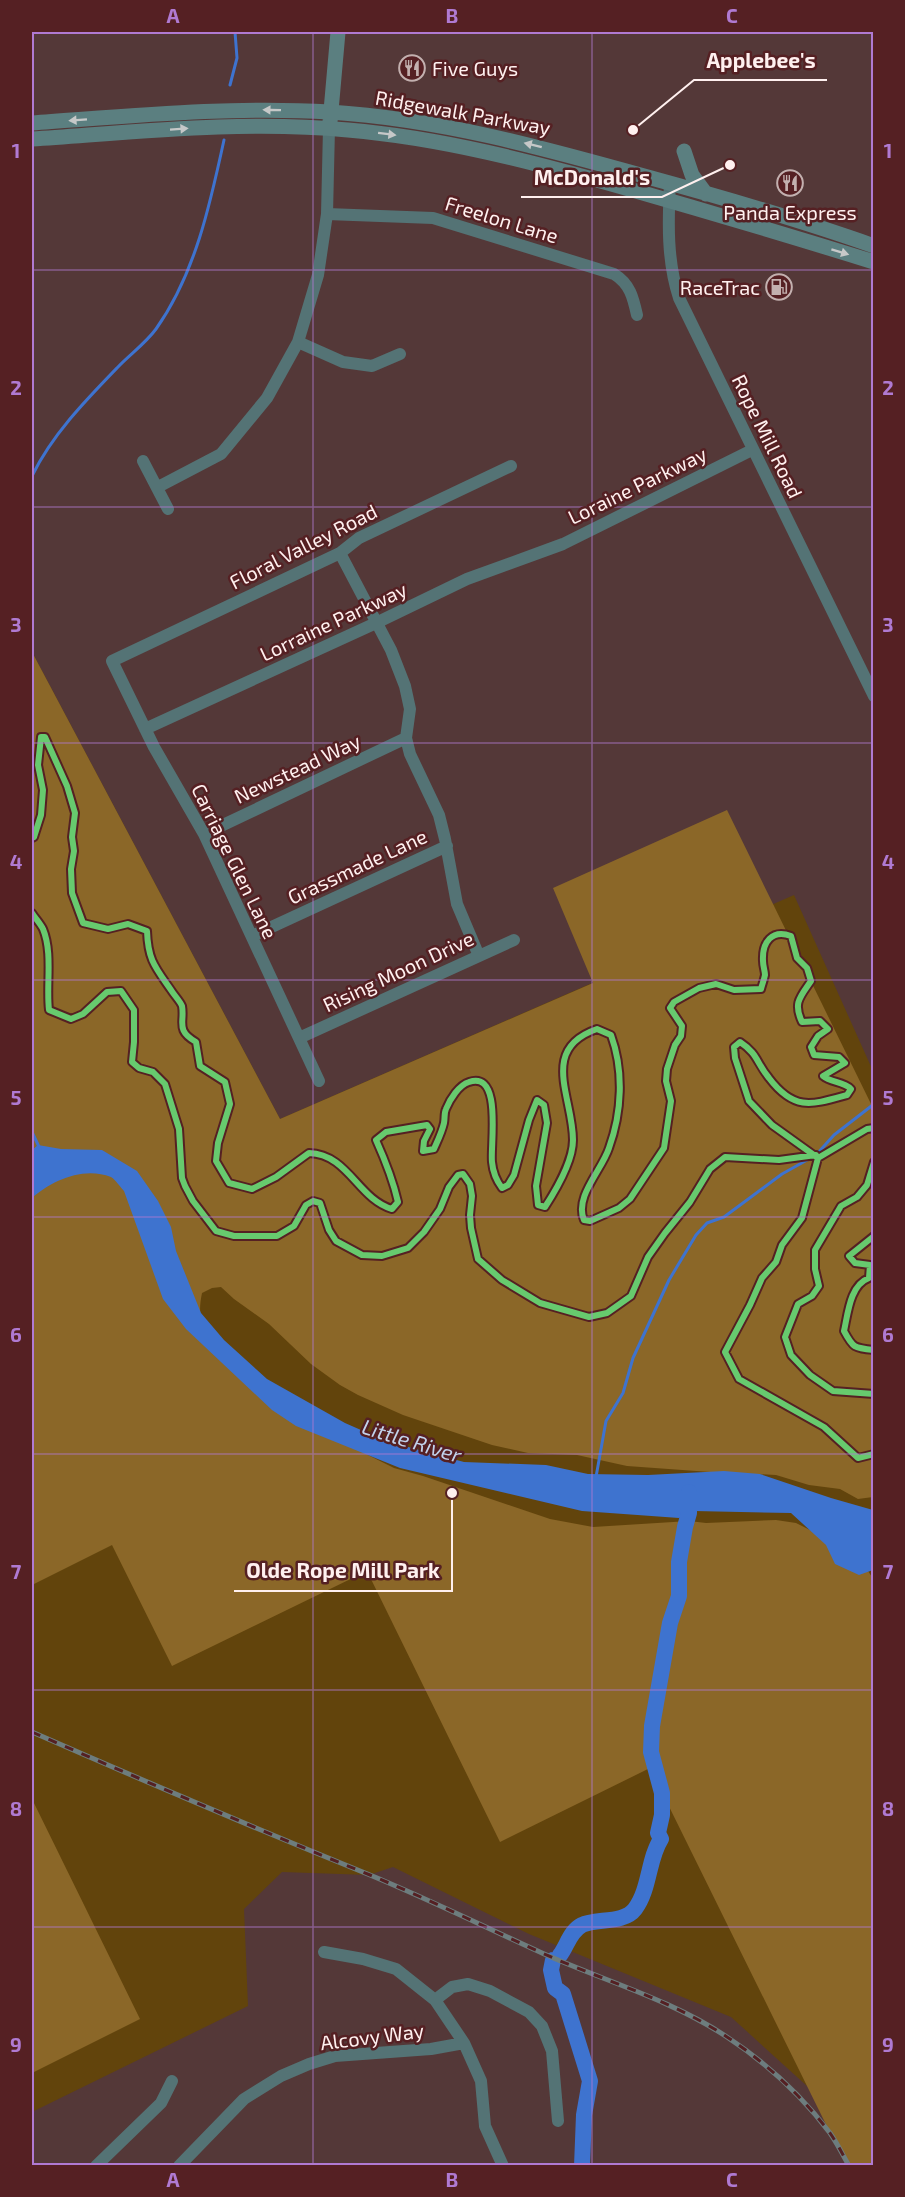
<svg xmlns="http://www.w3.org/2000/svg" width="905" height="2197" font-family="'Exo 2',sans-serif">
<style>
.green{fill:#62440c}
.forest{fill:#8b6728}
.water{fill:#3e73cf}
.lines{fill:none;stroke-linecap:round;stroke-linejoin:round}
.stream{stroke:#3e73cf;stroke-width:3}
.river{stroke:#3e73cf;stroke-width:16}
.minor{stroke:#547375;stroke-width:12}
.major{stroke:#5b7f80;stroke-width:15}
.rail-casing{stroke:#6d7d7e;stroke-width:5}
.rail{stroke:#552023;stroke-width:3;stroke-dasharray:9;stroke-linecap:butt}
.cycleway-casing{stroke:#552023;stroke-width:10}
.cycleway{stroke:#67ca6e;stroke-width:6}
.oneway{fill:#c6c8c8}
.grid{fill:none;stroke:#b07ad2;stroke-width:1.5;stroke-opacity:0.55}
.labels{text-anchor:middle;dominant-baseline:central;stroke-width:5;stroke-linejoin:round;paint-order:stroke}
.poi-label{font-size:20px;fill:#fff0ef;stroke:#552023;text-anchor:start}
.street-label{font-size:20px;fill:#fff0ef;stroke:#552023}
.water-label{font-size:21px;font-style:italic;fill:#c2d2eb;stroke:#552023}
.leader{fill:none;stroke:#fff0ef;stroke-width:2}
.callout-dot{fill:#fff0ef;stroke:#552023;stroke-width:2}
.callout-label{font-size:21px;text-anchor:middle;font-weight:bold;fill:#fff0ef;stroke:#552023;stroke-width:5;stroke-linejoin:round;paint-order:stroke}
.neatline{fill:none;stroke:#b07ad2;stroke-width:2}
.grid-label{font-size:20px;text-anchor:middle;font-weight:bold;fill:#b07ad2}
</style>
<rect width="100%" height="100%" fill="#543838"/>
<!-- green -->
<path class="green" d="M32 652 280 1119 794 895 873 1071V2099L807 2086 731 2017 529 1934 393 1867 369 1875 282 1872 244 1909 248 2006 32 2112Z"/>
<!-- forest -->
<path class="forest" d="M32 652 280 1119 593 983 553 888 727 810 873 1108V1497L858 1499 840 1489 809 1485 776 1475 710 1472 627 1466 577 1455 528 1453 492 1445 403 1415 358 1395 340 1385 311 1364 269 1324 234 1299 221 1287 212 1288 202 1293C197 1317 202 1327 215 1347L368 1455 394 1468 423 1476 550 1519 593 1527 689 1521 706 1523 776 1520 796 1523 816 1533 868 1571 874 1580 873 2165H846L650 1768 500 1842 367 1571 172 1666 112 1545 32 1585Z
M32 1799 140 2019 32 2073Z"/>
<!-- water -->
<path class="water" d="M38 1145 61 1149 102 1150 137 1171 158 1201 171 1227 176 1251 201 1313 224 1340 267 1379 345 1423 386 1441 464 1462 546 1465 588 1474 648 1475 724 1471 760 1474 831 1498 873 1510V1570L859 1575 835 1564 826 1545 791 1513 694 1511 679 1518 582 1511 400 1468 296 1426 272 1410 186 1329 163 1299 124 1191C120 1187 116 1180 111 1177 83 1166 51 1181 32 1198V1150Z"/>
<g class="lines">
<!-- stream -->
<path class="stream" d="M230 85 237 58 235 32
M32 476C52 435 85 401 117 368 129 355 145 344 156 329 195 274 210 205 224 140
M32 1132 40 1149
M596 1477 606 1421 623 1393 633 1358 669 1280 696 1235 707 1223 724 1217 782 1174 816 1155 834 1135 874 1104"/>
<!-- river -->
<path class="river" d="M560 1955C567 1946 570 1931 582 1925 595 1918 624 1924 635 1909 650 1889 648 1859 661 1839L658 1833 662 1815V1793L651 1752 652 1726 670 1623 679 1596V1562L685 1527 689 1513V1492
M553 1960 551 1970 555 1988 563 1994 590 2081 584 2115 582 2166"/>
<!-- minor -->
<path class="minor" d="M670 183C668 223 667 261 679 298L874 696
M327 214 433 218 614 274C630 284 633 297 637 315
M298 342 343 362 372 366 400 354
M143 461 168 509
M158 487 221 454 267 398 298 342 318 275 327 214 329 128
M340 553 391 650 405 686 410 709 406 738 410 754 439 815 445 839 457 904 479 956
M145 729 376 623 467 579 563 544 752 450
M204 834 406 738
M252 936 447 846
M299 1038 514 940
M319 1081 204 834 154 747 112 661 340 553 359 538 511 466
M324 1952 363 1959 396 1969 435 2000 464 2043 481 2081 485 2126 503 2166
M435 2000 452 1987 468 1984 490 1991 529 2012 542 2026 552 2051 558 2121
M96 2166 161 2103 172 2081
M179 2166 244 2099 281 2076 309 2064 335 2056 431 2049 464 2043"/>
<!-- major -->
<path class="major" d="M330 122 338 32
M32 123C131 116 230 106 330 112 438 119 540 147 644 176 721 197 798 219 874 246
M32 139C136 132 243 120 348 130 442 138 532 162 622 187 706 211 790 236 874 262
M684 151 692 175 706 194"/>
<!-- rail casing -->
<g class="rail-casing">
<path id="rail" d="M32 1732C144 1781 257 1829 370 1875 428 1899 485 1927 542 1953 604 1981 670 1999 727 2037 765 2062 802 2096 830 2133 837 2143 843 2155 849 2166"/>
</g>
<!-- rail -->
<use href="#rail" class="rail"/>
<!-- cycleway casing -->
<g class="cycleway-casing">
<path id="cycleway" d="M32 838 34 837 41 815 43 790 38 765 41 737H45L67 786 75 813 72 837 74 851 71 869 72 893 83 923 108 929 128 924 147 931C148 960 155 967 171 990 174 995 180 1001 182 1006 185 1022 175 1030 196 1042L200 1066 225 1082 230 1104 218 1143 216 1161 229 1183 252 1189 276 1177 309 1153C348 1154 358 1199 392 1209L398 1202C393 1180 385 1160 376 1140L386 1132 427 1125 430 1129 424 1141 423 1151 434 1149C438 1140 442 1132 444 1123 445 1118 444 1113 446 1109 450 1099 459 1085 469 1082 503 1070 490 1146 492 1162 493 1173 496 1180 502 1188L508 1185 514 1175 529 1120 537 1100 544 1105 547 1123 536 1186 538 1205 545 1207C556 1190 573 1160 573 1140 573 1097 539 1049 597 1029L611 1035C624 1071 622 1112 609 1148 602 1170 574 1197 584 1220L590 1221 619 1208 630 1199 664 1148 671 1101 666 1081 667 1069 675 1045 681 1036 682 1026 670 1008 674 1002 699 988 716 984 734 990 761 989C762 985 764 980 765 975 765 971 763 966 763 961 762 942 772 929 791 936L797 958 807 968 811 981C800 997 793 1003 802 1022L820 1021 828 1029 818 1036 811 1047 814 1055 839 1057 845 1063 823 1076C831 1083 843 1081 851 1089L847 1095C811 1105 794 1111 769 1078 756 1062 758 1054 740 1042L734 1047 735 1058 749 1101 772 1125 818 1158
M32 913C35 918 40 923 43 929 53 953 46 985 49 1010L71 1019 83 1014 107 992 121 991 134 1010V1042L132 1062 139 1068 153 1072 165 1084 179 1129 182 1178 185 1186 193 1201 216 1231 234 1236H277L294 1226 306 1205 313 1201 320 1203 329 1230 336 1241 362 1255 382 1256 408 1248 424 1232 440 1209 449 1187 458 1175 463 1174 470 1184 472 1196 470 1215 471 1228 478 1259 502 1280 540 1303 589 1317 607 1313 631 1296 648 1257 665 1233 690 1202 710 1169 725 1157 779 1160 816 1155
M874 1128 867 1129 818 1158 802 1218 782 1245 776 1262 762 1278 750 1305 725 1352 739 1379 824 1427 858 1458 874 1454
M874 1162 867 1185 857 1197 841 1206 815 1250V1269L819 1286 812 1296 798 1304 785 1337 791 1355 810 1375 833 1391 874 1394
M874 1236 849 1256 855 1263 870 1265 869 1278C850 1285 848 1313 844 1331 853 1348 854 1348 874 1350"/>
</g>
<!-- cycleway -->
<use href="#cycleway" class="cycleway"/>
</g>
<!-- one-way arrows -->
<defs><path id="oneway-solid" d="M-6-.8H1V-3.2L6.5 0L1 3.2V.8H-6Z" transform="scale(1.5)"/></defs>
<g class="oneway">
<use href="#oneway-solid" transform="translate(272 110) rotate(-179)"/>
<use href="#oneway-solid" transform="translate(78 120) rotate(176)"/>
<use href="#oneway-solid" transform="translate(179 129) rotate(-4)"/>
<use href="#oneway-solid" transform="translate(387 134) rotate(7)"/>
<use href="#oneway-solid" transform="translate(533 145) rotate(-166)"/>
<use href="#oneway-solid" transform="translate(840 252) rotate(17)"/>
</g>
<!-- grid -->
<path class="grid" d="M313 32V2166M592 32V2166M32 270H874M32 507H874M32 743H874M32 980H874M32 1217H874M32 1454H874M32 1690H874M32 1927H874"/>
<!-- icons -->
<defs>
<g id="restaurant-ring" transform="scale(1.35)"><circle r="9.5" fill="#552023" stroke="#c3b0af" stroke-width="1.5"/><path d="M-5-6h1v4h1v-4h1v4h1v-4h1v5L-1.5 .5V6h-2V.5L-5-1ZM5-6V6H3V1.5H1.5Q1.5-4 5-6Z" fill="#c3b0af"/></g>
<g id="fuel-ring" transform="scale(1.35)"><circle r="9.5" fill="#552023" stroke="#c3b0af" stroke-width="1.5"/><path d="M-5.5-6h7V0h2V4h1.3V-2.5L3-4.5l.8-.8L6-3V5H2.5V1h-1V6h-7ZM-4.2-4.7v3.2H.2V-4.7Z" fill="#c3b0af"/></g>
</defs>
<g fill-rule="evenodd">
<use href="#restaurant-ring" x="412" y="68"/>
<use href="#restaurant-ring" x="790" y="183"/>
<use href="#fuel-ring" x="779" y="287"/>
</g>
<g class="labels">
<!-- poi labels -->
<g class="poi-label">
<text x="432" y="68">Five Guys</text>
<text x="790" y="212" text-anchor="middle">Panda Express</text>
<text x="760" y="287" text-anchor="end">RaceTrac</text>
</g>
<!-- street labels -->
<g class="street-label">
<text transform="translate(463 112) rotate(10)">Ridgewalk Parkway</text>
<text transform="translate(502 219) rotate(17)">Freelon Lane</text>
<text transform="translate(768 436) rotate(64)">Rope Mill Road</text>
<text transform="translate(637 485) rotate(-26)">Loraine Parkway</text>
<text transform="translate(303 546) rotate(-27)">Floral Valley Road</text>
<text transform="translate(333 621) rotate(-25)">Lorraine Parkway</text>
<text transform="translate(297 768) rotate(-25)">Newstead Way</text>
<text transform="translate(235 861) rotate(64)">Carriage Glen Lane</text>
<text transform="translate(357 866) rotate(-25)">Grassmade Lane</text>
<text transform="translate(398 971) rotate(-25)">Rising Moon Drive</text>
<text transform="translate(372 2036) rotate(-7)">Alcovy Way</text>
</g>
<!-- water labels -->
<g class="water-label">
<text transform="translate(412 1440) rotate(17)">Little River</text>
</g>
</g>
<!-- callouts -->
<path class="leader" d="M633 130L694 80H827M730 165L662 197H521M452 1493L452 1591H234"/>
<g class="callout-dot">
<circle cx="633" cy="130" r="6"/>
<circle cx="730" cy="165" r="6"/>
<circle cx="452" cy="1493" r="6"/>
</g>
<g class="callout-label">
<text x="761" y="68">Applebee's</text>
<text x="592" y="185">McDonald's</text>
<text x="343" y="1578">Olde Rope Mill Park</text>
</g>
<!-- border -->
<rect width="905" height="2197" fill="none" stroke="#552023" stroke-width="66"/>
<rect x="33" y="33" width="839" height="2131" class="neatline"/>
<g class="grid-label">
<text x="173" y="23">A</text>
<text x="452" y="23">B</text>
<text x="732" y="23">C</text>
<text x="16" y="158">1</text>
<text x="888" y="158">1</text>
<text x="16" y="395">2</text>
<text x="888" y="395">2</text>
<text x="16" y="632">3</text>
<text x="888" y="632">3</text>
<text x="16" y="869">4</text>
<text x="888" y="869">4</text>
<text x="16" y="1105">5</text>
<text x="888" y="1105">5</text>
<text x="16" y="1342">6</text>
<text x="888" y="1342">6</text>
<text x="16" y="1579">7</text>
<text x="888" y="1579">7</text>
<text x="16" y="1816">8</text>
<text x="888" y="1816">8</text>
<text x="16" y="2052">9</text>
<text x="888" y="2052">9</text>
<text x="173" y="2187">A</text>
<text x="452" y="2187">B</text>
<text x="732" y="2187">C</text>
</g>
</svg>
